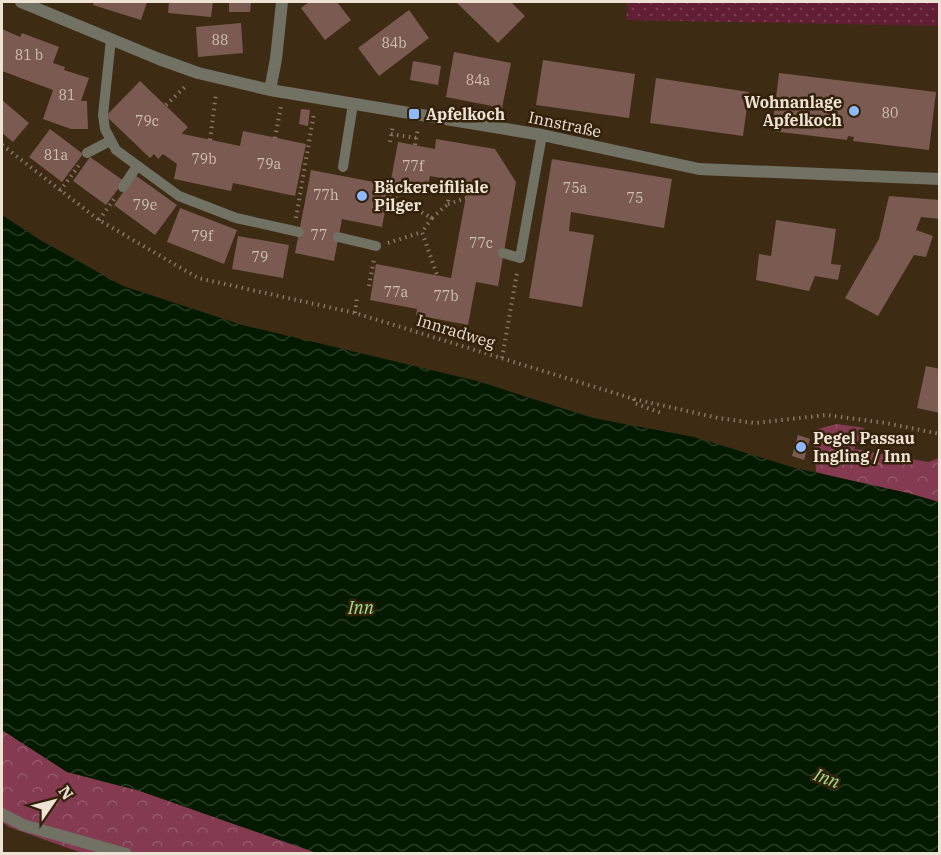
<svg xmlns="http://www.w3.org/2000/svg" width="941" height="855" font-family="'IBM Plex Serif',serif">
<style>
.forest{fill:url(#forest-crowns)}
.park{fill:url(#park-dots)}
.water{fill:url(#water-waves)}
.building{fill:#7a5a51}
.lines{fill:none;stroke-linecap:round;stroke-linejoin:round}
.path{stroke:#867663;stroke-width:4;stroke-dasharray:1.5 4.5;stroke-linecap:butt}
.service{stroke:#717164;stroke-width:10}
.minor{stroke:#717164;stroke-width:12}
.poi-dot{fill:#8eb9fc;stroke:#33210a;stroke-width:2}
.labels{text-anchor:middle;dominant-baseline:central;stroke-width:5;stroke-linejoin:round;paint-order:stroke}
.number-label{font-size:14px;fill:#d1c0b4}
.poi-label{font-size:16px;font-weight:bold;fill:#eee2d5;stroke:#33210a;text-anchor:start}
.street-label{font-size:16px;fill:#eee2d5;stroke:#33210a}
.water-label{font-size:18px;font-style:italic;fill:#9de28d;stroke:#33210a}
</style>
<defs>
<pattern id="forest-crowns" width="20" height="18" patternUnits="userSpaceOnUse" patternTransform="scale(1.5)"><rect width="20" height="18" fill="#843b52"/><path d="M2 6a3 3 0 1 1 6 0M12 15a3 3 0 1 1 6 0" fill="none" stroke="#96576a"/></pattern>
<pattern id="park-dots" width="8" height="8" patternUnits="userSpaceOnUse" patternTransform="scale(1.5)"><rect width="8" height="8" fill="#611e35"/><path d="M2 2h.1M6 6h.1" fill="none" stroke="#783e51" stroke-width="1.8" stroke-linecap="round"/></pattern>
<pattern id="water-waves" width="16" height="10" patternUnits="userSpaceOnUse" patternTransform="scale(1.5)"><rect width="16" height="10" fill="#031a00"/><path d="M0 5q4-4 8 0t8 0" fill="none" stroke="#283b24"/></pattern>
</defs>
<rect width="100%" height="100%" fill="#3d2b14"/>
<!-- forest -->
<path class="forest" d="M837 424 865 428 854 449 928 462 939 458V502L816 472 814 430Z
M2 730 67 772 140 791 317 853H82L9 827 2 822Z"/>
<!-- park -->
<path class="park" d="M628 2H939V26L626 20Z"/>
<!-- water -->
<path class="water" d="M2 215 40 240 123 286 242 325 477 381 593 418 694 437 795 468 908 493 939 502V853H317L140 791 67 772 2 730Z"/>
<!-- building -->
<path class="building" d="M94 2H147L141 20 93 5Z
M169 2H213L211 17 168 13Z
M229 2H251L250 12H229Z
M309 2H337L351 20 325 40 301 8Z
M456 2H511L525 16 498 43Z
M409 10 429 38 379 76 358 48Z
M241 23 243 53 198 57 196 27Z
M2 29 20 37 22 33 59 47 53 63 65 67 64 70 89 78 81 101H87L88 129H71L43 119 53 90 2 71Z
M454 52 511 63 502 108 446 97Z
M543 60 635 74 629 118 536 105Z
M413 61 441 66 438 85 410 80Z
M779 73 936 92 929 150 853 141 854 137 848 136 847 140 772 131Z
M656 78 749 92 743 136 650 123Z
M140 81 188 127 182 133 183 134 240 146 243 131 306 144 295 196 233 183 231 191 174 179 177 164 163 154 158 159 154 154 150 158 106 116Z
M2 100 29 123 13 142 2 133Z
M301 109 310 110 308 126 299 124Z
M50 129 83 154 62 182 29 157Z
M436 139 495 149 516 182 498 286 476 282 468 325 416 315 417 309 370 300 376 264 451 278 466 196 457 181 430 176 427 192 390 185 398 142 435 149Z
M90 157 124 181 106 205 73 181Z
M552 159 672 179 664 228 571 212 569 231 594 235 582 307 529 298Z
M311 170 390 185 382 227 342 219 334 261 295 253Z
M135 175 177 205 155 235 114 205Z
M889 196 940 200V219L921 217 916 230 933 236 926 257 914 255 878 316 845 298 879 239Z
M180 208 237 230 224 264 167 242Z
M776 220 836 229 831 264 841 265 838 280 815 276 809 291 756 280 759 254 771 256Z
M238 236 289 245 283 278 232 269Z
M926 366 940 369V413L917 408Z
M798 435 810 439 804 460 792 456Z"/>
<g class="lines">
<!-- path -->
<path class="path" d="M166 105 187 85
M391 134 416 138
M275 138 281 106
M210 140 216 94
M390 142 393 126
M2 145 99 220 198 278 355 313 634 399 718 418 755 423 826 415 886 423 940 434
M415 145 418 128
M60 191 80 164
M390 195 432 218 422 232 437 275
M448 204 466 198
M296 218 314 113
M432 218 448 204 450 180
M99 220 115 198
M388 243 422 232
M369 286 374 259
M355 313 357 297
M502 358 517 273
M634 399V403L664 414"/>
<!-- service -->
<path class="service" d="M111 39 103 115 105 129 116 150 179 196 236 218 299 232
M87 153 110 141
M343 167 353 104
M123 187 137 166
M338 237 376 246
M503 253 520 258 542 135"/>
<!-- minor -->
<path class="minor" d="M21 2 159 59 198 73 270 90 542 135 699 169 940 179
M270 90 276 59 282 2
M2 814 23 825 126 854"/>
</g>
<!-- markers -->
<g class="poi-dot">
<circle cx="854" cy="111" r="6"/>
<rect x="408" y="108" width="12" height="12" rx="3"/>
<circle cx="362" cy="196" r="6"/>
<circle cx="801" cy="447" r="6"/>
</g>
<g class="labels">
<!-- number labels -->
<g class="number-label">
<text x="220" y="40">88</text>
<text x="394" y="43">84b</text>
<text x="29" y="55">81 b</text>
<text x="478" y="80">84a</text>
<text x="67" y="95">81</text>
<text x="890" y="113">80</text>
<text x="147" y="121">79c</text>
<text x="56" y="155">81a</text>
<text x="204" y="159">79b</text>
<text x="269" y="164">79a</text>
<text x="413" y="166">77f</text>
<text x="575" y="188">75a</text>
<text x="326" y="195">77h</text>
<text x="635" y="198">75</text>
<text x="145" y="205">79e</text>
<text x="319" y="235">77</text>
<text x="202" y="236">79f</text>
<text x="481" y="243">77c</text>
<text x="260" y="257">79</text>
<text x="396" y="292">77a</text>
<text x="446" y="296">77b</text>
</g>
<!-- poi labels -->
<g class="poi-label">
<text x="842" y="102" text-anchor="end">Wohnanlage<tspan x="842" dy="18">Apfelkoch</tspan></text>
<text x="426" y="114">Apfelkoch</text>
<text x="374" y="187">Bäckereifiliale<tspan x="374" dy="18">Pilger</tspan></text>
<text x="813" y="438">Pegel Passau<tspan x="813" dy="18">Ingling / Inn</tspan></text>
</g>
<!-- street labels -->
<g class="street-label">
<text transform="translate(565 124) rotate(12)">Innstraße</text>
<text transform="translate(456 331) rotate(17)">Innradweg</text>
</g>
<!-- water labels -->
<g class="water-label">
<text x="361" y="607">Inn</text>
<text transform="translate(827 778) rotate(21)">Inn</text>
</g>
</g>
<!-- border -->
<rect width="941" height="855" fill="none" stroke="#eee2d5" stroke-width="6"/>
<!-- north arrow -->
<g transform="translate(54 801) rotate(55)" stroke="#33210a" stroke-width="4.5" paint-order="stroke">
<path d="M0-4.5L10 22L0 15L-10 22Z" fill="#eee2d5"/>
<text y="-9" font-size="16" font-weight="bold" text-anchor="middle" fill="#eee2d5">N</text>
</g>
</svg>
